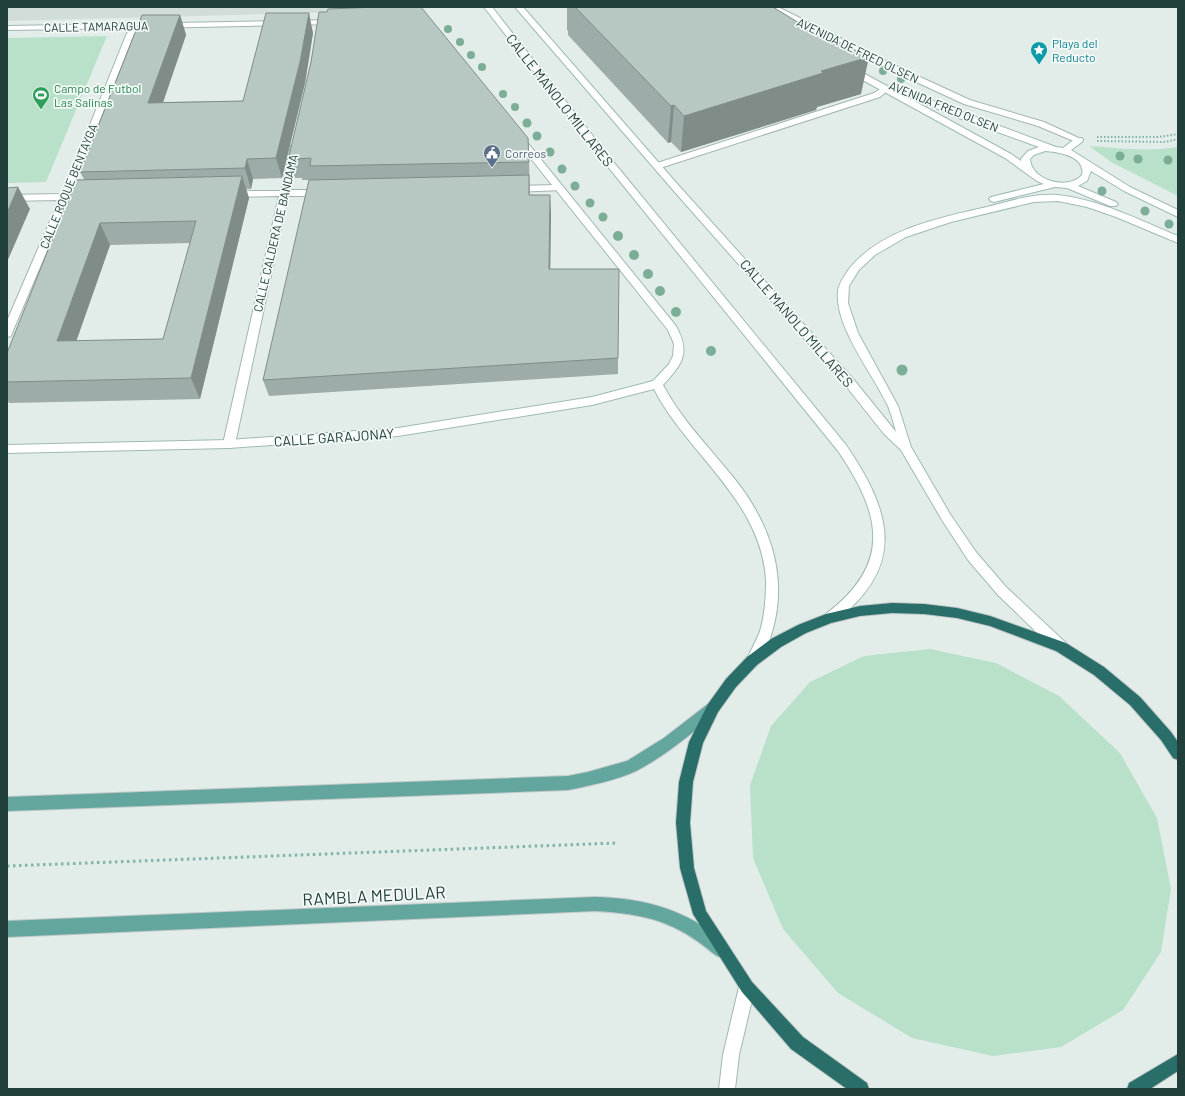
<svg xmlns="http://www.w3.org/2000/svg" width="1185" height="1096" font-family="Barlow,sans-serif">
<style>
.built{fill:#d0ddd9}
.green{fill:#b9e0c9}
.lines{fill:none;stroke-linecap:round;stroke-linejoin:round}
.street-casing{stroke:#a4b5b2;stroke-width:2}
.secondary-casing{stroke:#9fbab4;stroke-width:2}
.primary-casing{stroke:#c1c9c8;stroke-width:2}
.highway-casing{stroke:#c1c9c8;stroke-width:2}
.path-far1{stroke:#80b3aa;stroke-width:2;stroke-dasharray:1.5 2;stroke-linecap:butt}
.path{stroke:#80b3aa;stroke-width:3;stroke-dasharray:2.5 3.5;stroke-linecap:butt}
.street{fill:#fff;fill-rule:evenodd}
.secondary{fill:#fff;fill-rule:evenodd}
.primary{fill:#63a69e;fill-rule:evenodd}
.highway{fill:#2a6e69;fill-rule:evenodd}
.tree{fill:#7cad96}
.wall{fill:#9daca8;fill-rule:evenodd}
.shaded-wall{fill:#808c88}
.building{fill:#b7c8c3;stroke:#808c88;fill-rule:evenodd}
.labels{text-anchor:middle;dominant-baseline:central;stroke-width:3.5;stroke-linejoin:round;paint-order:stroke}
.far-street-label{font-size:12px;fill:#213f3b;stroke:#f3f9f7}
.far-culture-label{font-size:12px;fill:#0d838f;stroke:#f3f9f7;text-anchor:start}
.far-leisure-label{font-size:12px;fill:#27864d;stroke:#f3f9f7;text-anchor:start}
.far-service-label{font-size:12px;fill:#4e5e75;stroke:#f3f9f7;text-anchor:start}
.street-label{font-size:14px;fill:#213f3b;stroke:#f3f9f7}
.near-street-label{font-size:17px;fill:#213f3b;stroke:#f3f9f7}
</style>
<rect width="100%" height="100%" fill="#e2edea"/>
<!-- built -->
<path class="built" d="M7 7H380L383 11 7 21Z"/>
<!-- green -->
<path class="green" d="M107 36 46 182 7 183V38Z
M1089 146C1119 148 1149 152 1178 147V196L1111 162Z
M930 649 996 663 1059 696 1120 753 1157 818 1171 889 1161 952 1123 1010 1061 1047 993 1056 912 1038 838 993 783 929 753 858 750 785 771 726 810 682 864 656Z"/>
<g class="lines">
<!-- street casing -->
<g class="street-casing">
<path id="street" d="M768 7H778L894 65 970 100 1044 122 1083 140 1082 142H1076L1038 126 964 104 888 69Z
M332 20H335V24L147 28 134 34 71 193H86L91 196 86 199H69L12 333 11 336 7 337V321L59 200 7 201V195L62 194 127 33 134 28 7 30V26Z
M885 86 889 89 880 97 660 168H654L653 166 654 164 874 93Z
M295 143 299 146 290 190H322L327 193 322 196H288L235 444 233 447 229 448 225 447 223 444 279 196 232 197 227 194 232 191H281L291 146Z
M559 185 564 188 562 190 514 192 509 189 514 186Z
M747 979 752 982 755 987 739 1055 735 1089H719L723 1055 739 987 742 982Z"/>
</g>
<!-- secondary casing -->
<g class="secondary-casing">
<path id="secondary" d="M484 7H492L611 159 846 445C892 512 907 567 834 622L830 623 826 622 824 618 826 614C893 563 881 514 838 451L605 163Z
M515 7H523L679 186 854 380 896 432C894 423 891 414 888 406 873 374 834 326 838 291 839 283 845 275 849 269 881 229 939 218 987 207 1010 201 1034 193 1058 195 1101 200 1139 220 1178 236V243L1116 217 1087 207 1058 201 1034 202 951 222 906 237 875 255 859 270 849 286 848 303 858 333 898 406 911 447 950 514 976 552 1006 587 1066 643 1067 647 1066 651 1061 653 1056 651 998 595 968 560 942 520 901 450 884 434 846 386 673 190Z
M848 68H854L1011 154 1021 161V159L1028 151 1039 147 959 118 910 97 914 94 917 95 1056 147 1063 148 1076 138H1082L1083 140 1082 142 1071 150 1130 187 1178 210V217L1124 191 1091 171 1087 181 1078 186 1116 202 1118 204 1116 206H1110L1067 188 1055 187 994 202 991 201 989 199 991 197 1044 184 1037 181 1005 158 848 72ZM1045 151C1058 152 1086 156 1082 175 1068 191 1031 180 1030 159L1034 155Z
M519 135 522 136 676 326C691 354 682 364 663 385 681 419 708 446 733 477 769 521 789 575 772 632 769 644 762 654 757 665L752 667 747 665 746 661C750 652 755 643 759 634 765 617 766 597 766 580 761 500 688 455 654 389L592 405 398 436 229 448 7 453V445L229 440 398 428 592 397 653 381 669 364 673 356 674 344 668 330 516 140 515 138Z"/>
</g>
<!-- primary casing -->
<g class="primary-casing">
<path id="primary" d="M713 702 718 704 720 708 718 712C692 733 665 756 636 771 617 780 588 786 568 790L7 811V797L568 776 588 772 627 761 664 738 708 704Z
M595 897C636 898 673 906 707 929 715 935 723 941 727 949L724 954 719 957 714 954C675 921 646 914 595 911L7 937V921Z"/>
</g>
<!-- highway casing -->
<g class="highway-casing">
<path id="highway" d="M892 603 924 604 957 608 990 616 1066 643 1104 667 1140 697 1171 732 1178 742V760L1173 758 1161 740 1130 705 1094 675 1056 651 990 626 957 618 924 614 892 613 860 616 831 623 806 633 781 647 757 665 736 687 718 712 703 743 693 782 690 823 694 868 706 911 752 982 803 1037 867 1083 869 1089H847L791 1049 742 992 693 914 680 868 676 823 679 782 689 742 708 704 726 679 747 657 771 639 798 625 826 614 860 606Z
M1178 1054V1071L1150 1089H1127L1129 1083Z"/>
</g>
<!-- path-far1 -->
<path class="path-far1" d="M1097 137H1158L1178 134
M1097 141 1165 142 1178 139"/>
<!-- path -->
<path class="path" d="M7 866 617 843"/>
<!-- street -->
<use href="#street" class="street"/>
<!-- secondary -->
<use href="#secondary" class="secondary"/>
<!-- primary -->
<use href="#primary" class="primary"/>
<!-- highway -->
<use href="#highway" class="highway"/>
</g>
<!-- trees -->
<g class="tree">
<circle cx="448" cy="29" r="4"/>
<circle cx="460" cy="42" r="4"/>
<circle cx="471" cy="55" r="4"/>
<circle cx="482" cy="67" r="4"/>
<circle cx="883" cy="71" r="4"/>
<circle cx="901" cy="79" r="4"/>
<circle cx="503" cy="94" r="4"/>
<circle cx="515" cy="107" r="4"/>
<circle cx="527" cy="123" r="4.5"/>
<circle cx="537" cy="136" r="4.5"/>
<circle cx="550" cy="152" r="4.5"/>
<circle cx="1120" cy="156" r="4.5"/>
<circle cx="1138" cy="159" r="4.5"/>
<circle cx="1168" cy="160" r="4.5"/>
<circle cx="562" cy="169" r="4.5"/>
<circle cx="575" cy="186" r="4.5"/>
<circle cx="1102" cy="191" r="4.5"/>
<circle cx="590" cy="203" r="4.5"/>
<circle cx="1145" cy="211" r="4.5"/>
<circle cx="603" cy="217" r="4.5"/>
<circle cx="1169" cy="224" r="4.5"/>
<circle cx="618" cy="236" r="5"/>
<circle cx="634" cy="255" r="5"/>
<circle cx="648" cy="274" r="5"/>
<circle cx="660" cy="291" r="5"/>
<circle cx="676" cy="312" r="5"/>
<circle cx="711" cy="351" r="5"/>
<circle cx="902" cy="370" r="5.5"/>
</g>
<!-- wall -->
<path class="wall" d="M567 7H773L861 94 817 107 816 110 681 152 671 142 668 143 568 35V31L567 30Z
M327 12 528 138 529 159 530 195 551 212 550 269 618 358V374L269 396 263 380 313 180H302V178H295L289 156Z
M180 15 186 35 163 102 243 101 313 33 305 83 282 178 253 179 251 189H246L249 198 200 399 9 403 7 399V353L84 179 80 172ZM190 243 163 339 76 341 110 245Z"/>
<!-- shaded-wall -->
<path class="shaded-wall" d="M309 13 313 33 305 83 282 178 276 158Z
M180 15 186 35 156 123 148 103Z
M869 57 861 94 817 107 816 110 681 152 684 116 821 71Z
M674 105 671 142 668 143 671 106Z
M247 159 253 179 251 189 245 168Z
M242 176 249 198 200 399 191 378Z
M18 187 30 209 7 262V213Z
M550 195 551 212 550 286 549 269Z
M100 223 110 245 69 362 57 341Z"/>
<!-- building -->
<path class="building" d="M377 7H421L528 138 529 162 310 166 311 158 297 159V156H289L311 62 319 12H327L328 9Z
M575 7H773L799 23 812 27 825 36H827L869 57 821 71 823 73 684 116 674 105 671 106Z
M266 13H309L300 62 276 158 247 159 245 168 80 172 142 15H180L148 103 243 101Z
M529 175V195H550L549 269H619L618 358 263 380 309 180Z
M242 176 191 378 7 382V353L76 180ZM196 221 163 339 57 341 100 223Z
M18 187 7 213V188Z"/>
<!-- icons -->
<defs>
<g id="sight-pin" transform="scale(0.9)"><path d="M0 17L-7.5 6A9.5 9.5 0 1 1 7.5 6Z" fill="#0f9aa8" stroke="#f3f9f7"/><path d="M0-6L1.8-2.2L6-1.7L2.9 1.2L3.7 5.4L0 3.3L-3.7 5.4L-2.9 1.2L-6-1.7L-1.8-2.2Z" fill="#fff"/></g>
<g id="stadium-pin" transform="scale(0.9)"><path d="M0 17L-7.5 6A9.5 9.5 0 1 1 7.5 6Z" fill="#2e9e5b" stroke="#f3f9f7"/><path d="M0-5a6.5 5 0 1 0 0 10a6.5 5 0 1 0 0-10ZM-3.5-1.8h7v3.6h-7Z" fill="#fff"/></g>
<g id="civic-pin" transform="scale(0.9)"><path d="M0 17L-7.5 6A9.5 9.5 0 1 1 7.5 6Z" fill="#5c6f8a" stroke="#f3f9f7"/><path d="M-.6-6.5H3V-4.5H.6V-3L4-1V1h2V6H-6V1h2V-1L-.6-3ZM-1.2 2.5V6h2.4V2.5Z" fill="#fff"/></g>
</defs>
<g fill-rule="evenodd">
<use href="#sight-pin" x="1039" y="50"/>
<use href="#stadium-pin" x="41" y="95"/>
<use href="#civic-pin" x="492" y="153"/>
</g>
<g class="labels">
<!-- far-street labels -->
<g class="far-street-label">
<text transform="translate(96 26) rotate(-1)">CALLE TAMARAGUA</text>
<text transform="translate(858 50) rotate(26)">AVENIDA DE FRED OLSEN</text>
<text transform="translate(944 106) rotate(22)">AVENIDA FRED OLSEN</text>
<text transform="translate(68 186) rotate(-68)">CALLE ROQUE BENTAYGA</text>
<text transform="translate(275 233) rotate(-77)">CALLE CALDERA DE BANDAMA</text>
</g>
<!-- far-culture labels -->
<g class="far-culture-label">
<text x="1052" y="43">Playa del<tspan x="1052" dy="14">Reducto</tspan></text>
</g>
<!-- far-leisure labels -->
<g class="far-leisure-label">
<text x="54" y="88">Campo de Futbol<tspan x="54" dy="14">Las Salinas</tspan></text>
</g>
<!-- far-service labels -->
<g class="far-service-label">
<text x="505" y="153">Correos</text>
</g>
<!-- street labels -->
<g class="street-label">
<text transform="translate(560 100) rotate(52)">CALLE MANOLO MILLARES</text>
<text transform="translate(797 323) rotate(49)">CALLE MANOLO MILLARES</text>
<text transform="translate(334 437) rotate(-4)">CALLE GARAJONAY</text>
</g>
<!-- near-street labels -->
<g class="near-street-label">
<text transform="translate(374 895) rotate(-3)">RAMBLA MEDULAR</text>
</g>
</g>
<!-- border -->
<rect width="1185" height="1096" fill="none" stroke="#213f3b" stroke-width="16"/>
</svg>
